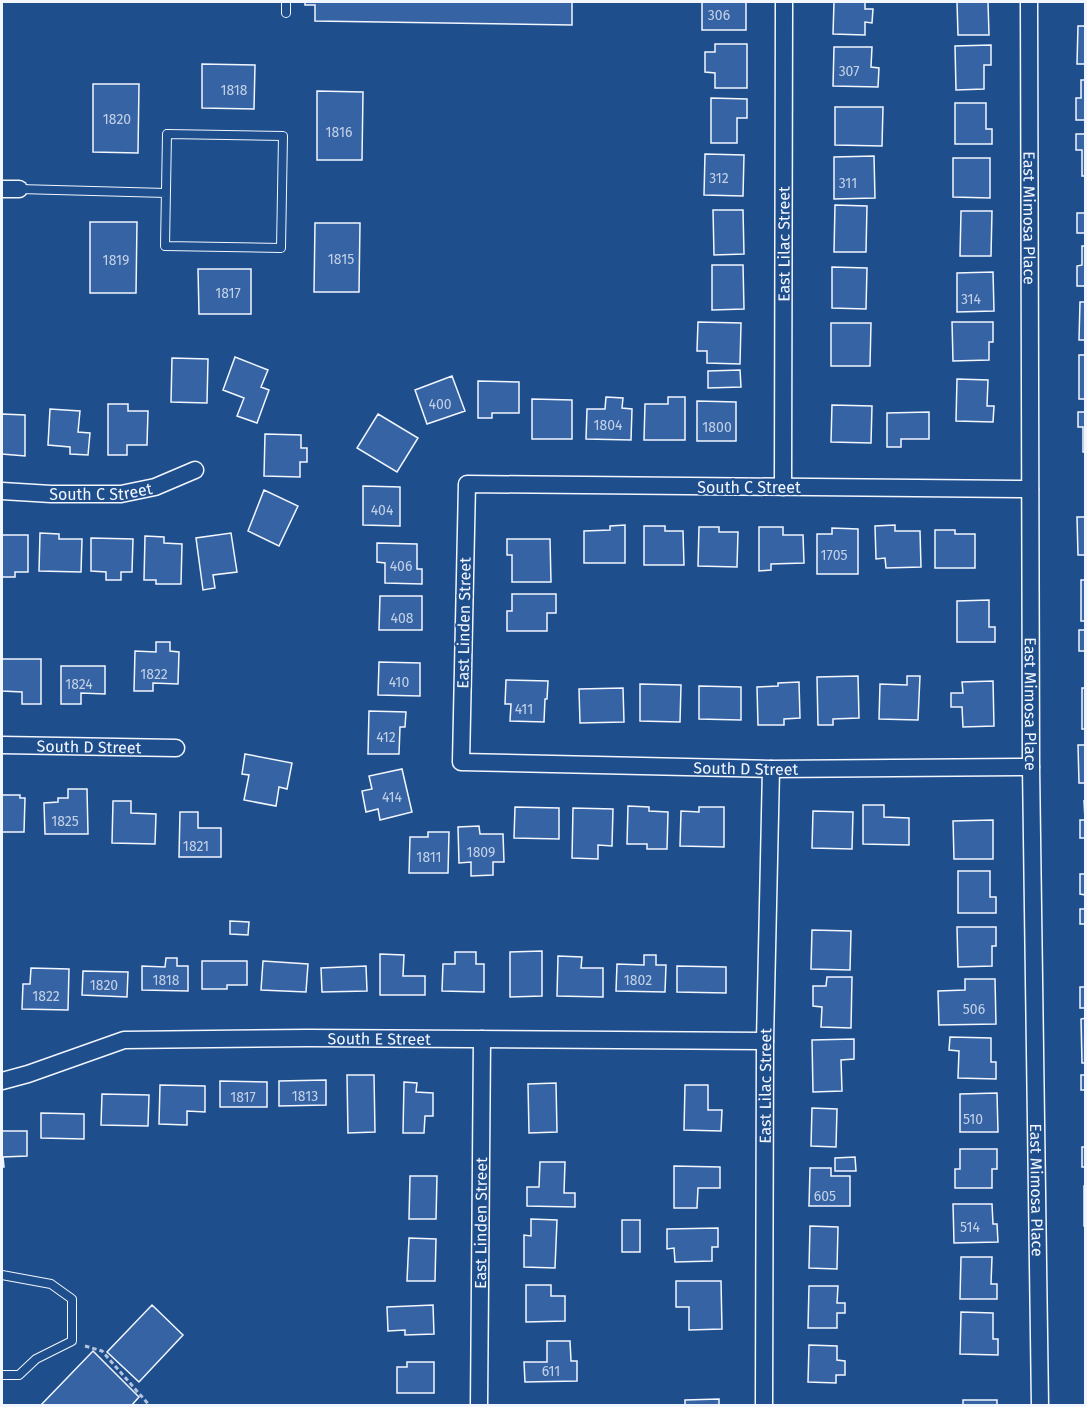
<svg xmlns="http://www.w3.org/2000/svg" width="1087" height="1407" font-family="'Fira Sans',sans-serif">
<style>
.building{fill:#3563a3;stroke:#f2f6ff;stroke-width:1.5}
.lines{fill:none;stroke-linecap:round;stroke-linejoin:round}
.lane-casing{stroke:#f2f6ff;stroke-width:10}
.street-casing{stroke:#f2f6ff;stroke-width:19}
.path{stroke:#b3c4dc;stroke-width:3;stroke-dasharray:4.5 3;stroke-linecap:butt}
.lane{stroke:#1f4e8c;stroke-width:8}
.street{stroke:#1f4e8c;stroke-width:16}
.labels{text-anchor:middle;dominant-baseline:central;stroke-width:4.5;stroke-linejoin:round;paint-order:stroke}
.number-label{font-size:14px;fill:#c3d1e8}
.street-label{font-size:16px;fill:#f2f6ff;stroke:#1f4e8c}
</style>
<rect width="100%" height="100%" fill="#1f4e8c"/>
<!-- building -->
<path class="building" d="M305 2H572V25L315 21V5H305Z
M702 2H746V30H702Z
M834 2H865V9H873L872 23 865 22V35L833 34Z
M957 2H988L989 35H958Z
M1078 26H1086V64H1077Z
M715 44H747V88H715V73L705 72V52H715Z
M991 45V65H984V89L956 90 955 46Z
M834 47H872L871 67 879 68 878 87 833 86Z
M202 64 255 65 254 109 202 108Z
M1081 80H1086V120H1076V98H1081Z
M93 84H139L138 153 93 152Z
M317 91 363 92 362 160H317Z
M711 98 747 99V118H737V143H711Z
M955 103H986V129H992V144H955Z
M835 107H883L882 146 835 145Z
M1076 134H1086V176H1082V150H1076Z
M705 154 744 155 743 196 704 195Z
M874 156 875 198 834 199V157Z
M953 158H990V198L953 197Z
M1085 188 1086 233H1077V213H1085Z
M835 205 867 206 866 252H834Z
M713 210H743L744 254 714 255Z
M961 211H992L991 256H960Z
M90 222H137L136 293H90Z
M315 223H360L359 292H314Z
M1082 246H1086V286H1077V266L1082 265Z
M712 265H743L744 309 712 310Z
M832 267 867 268 866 309 832 308Z
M198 269H251V314H199Z
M993 272 994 311 957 312V273Z
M1080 302H1086V340H1079Z
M698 322 741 323 740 364 707 363V351H697Z
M952 322H993V342H989V360L953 361Z
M831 323H871L870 366H831Z
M1079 355H1086V399H1079Z
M235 357 268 370 261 387 269 390 257 423 237 416 244 398 223 390Z
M172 358 208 359 207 403 171 402Z
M740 370 741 387 708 388V371Z
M452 376 465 411 427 424 415 390Z
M957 379 988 380 987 406H994L993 422 956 421Z
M478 381 519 382V413H492V418H478Z
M606 397 623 398 622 408 632 409 631 440 586 439 587 409H605Z
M668 397H685V440H644L645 404H668Z
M532 399 572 400V439H532Z
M697 401 736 402V441H697Z
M108 404H128V411H148L147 445H127V455H108Z
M832 405 872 406 871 443 831 442Z
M50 409 80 411 78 432 90 433 88 455 70 454V447L48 445Z
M929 412V439H901V447H887V413Z
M1078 412H1086V452H1083V427H1078Z
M2 414 25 415V456L2 454Z
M378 414 418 438 397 472 357 448Z
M265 434 301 435V448H307V462H300V477L264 476Z
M363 486 400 487V526L363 525Z
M264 490 298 506 279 546 248 531Z
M1077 517H1086V555H1078Z
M625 525V563H584V531L610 530V526Z
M895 525V531H920L921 567 886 568 885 558 876 559 875 526Z
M644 526H665V531H683L684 565H644Z
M699 527H719V532H738L737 567 698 566Z
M759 527H783V535H803L804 563 771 564V570L759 571Z
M832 528 858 529V574H817V534H832Z
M935 530H955V534H975V568H935Z
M40 533 59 534V539H82L81 572 39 571Z
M231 533 237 572 213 575 215 588 203 590 196 538Z
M2 535H28V572H15V577H2Z
M145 536 164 537V543L182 544 181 584H156V580H144Z
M91 538 133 539 132 572H121V580H106V572L91 571Z
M507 539H550L551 582H512V555H507Z
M377 543 417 544V569H422V584L385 583V563L377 562Z
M1081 580H1086V621H1081Z
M512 594H556V613H547V631H507V611H512Z
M380 596H422V630H379Z
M989 600V627H995V642H957V601Z
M1079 630H1086V651H1079Z
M156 642H170V651L179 652 178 684 153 683V691H134L135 651 156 652Z
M2 659H41V704H22V692L2 691Z
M379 662 420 663V696L378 695Z
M61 666H105V694L81 693V704H61Z
M858 676 859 718 833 719V725H818L817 677Z
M907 676H920L918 720 879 719 880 684 907 685Z
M506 680 548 681 547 699H545L544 722 510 721 511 704H505Z
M993 681 994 726 963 727 962 707H951V693H963L962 682Z
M799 682 800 718 784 719V725H758L757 687 778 686V683Z
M640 684 681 685 680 722 640 721Z
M699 686 741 687V720L699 719Z
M623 688 624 722 580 723 579 689Z
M1082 688H1086V729H1082Z
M369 711 406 712 405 727H400L399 754H368Z
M1078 745H1086V783H1079Z
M245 754 292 763 287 789 279 787 276 806 244 800 249 775 242 774Z
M402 769 412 812 380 820 378 809 366 812 362 791 372 789 369 776Z
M68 789H87L88 834H45L44 803 58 802V798H68Z
M2 795H20V798H25L24 832H2Z
M1084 800 1086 838H1080V820H1085Z
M113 801H131V813L156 814 155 844 112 843Z
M863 805H884V817L909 818V845L863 844Z
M628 806 649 807V811L668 812 667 849H647V844H627Z
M515 807 559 808V839L514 838Z
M699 807H724V847L680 846 681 811 699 812Z
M573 808 613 809 612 846 598 845V859L572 858Z
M813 811 853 812 852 849 812 848Z
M180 812H198V828H221V857H179Z
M993 820V859H954L953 821Z
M479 826 480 834H503L504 862H493V875L471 876V862L459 863 458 827Z
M428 832H449L448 873H409L410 837H428Z
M1085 854 1086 895 1080 894V874H1085Z
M958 871H990V897H996V913H958Z
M1080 909H1086V950L1085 924H1080Z
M230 921 249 922 248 935 230 934Z
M957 927H996V946H992V966L958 967Z
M812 930 851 931 850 970 811 969Z
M542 951V996L510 997V952Z
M455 952H476V964H484V992L442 991 443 964H455Z
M380 954 404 955 403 976H425V995H380Z
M644 955H656V965H666L665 992 616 991 617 964 644 965Z
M558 956 582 957 581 968H603V997L557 996Z
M166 958H177V966H188V991L142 990V966L165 967Z
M202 961H247V985H227V989H202Z
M263 961 308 964 306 992 261 990Z
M366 966 367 991 322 992 321 968Z
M677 966 726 967V993L677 992Z
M31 968 69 969 68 1010 22 1009 23 984H30Z
M83 971 128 972 127 997 82 995Z
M827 977H852L851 1028 821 1027 822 1007 813 1006V986H826Z
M965 979H995L996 1024 939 1025 938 991 965 990Z
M1080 987H1086V1008H1080Z
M1086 1018V1063H1082L1081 1019Z
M950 1037 991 1038V1062H996V1079L958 1078 959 1051 949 1050Z
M854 1039V1059L841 1060 842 1091 813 1092 812 1040Z
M347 1075H374L375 1132 348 1133Z
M1081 1075H1086V1090H1081Z
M326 1080V1105L279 1106V1081Z
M220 1081 267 1082V1107H220Z
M404 1082 417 1083 416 1092 433 1093V1116H425L424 1133H403Z
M556 1083 557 1132 529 1133 528 1084Z
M160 1085 205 1086V1112L187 1111V1125L159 1124Z
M685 1085H708V1110H722L721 1131 684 1130Z
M997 1093 998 1132H960V1094Z
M102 1094 149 1095 148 1126 101 1125Z
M812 1108 837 1109 836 1147 811 1146Z
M41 1113 84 1114V1139L41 1138Z
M2 1131H27V1156L3 1157 4 1167H2Z
M1082 1147H1086V1167H1082Z
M960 1149H997V1169H992V1188H955V1169H960Z
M855 1157 856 1171H835V1158Z
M540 1162H565L564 1193H575V1207L527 1206V1187H539Z
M674 1166 720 1167V1188H698L697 1208H674Z
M810 1168H831V1176H850V1206H809Z
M410 1176H437L436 1219H409Z
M1084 1186H1086V1226H1084Z
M953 1204H992L993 1224H997L998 1242 954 1243Z
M531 1219 557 1220 555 1268 524 1267V1235L531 1236Z
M622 1220H640V1252H622Z
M810 1226 838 1227 837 1269 809 1268Z
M718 1228V1247H712V1261L675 1262 674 1248 667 1249V1229Z
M409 1238 436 1239 435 1281H407Z
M961 1257H992L991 1284H997V1299H960Z
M676 1281H721L722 1329 689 1330V1307H676Z
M526 1285H551V1296H565V1321L526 1322Z
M809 1286H838L837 1303H845V1313H837V1328H808Z
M152 1305 183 1335 139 1382 107 1352Z
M433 1305 434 1334 405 1335V1330L388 1331 387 1307Z
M961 1312 993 1313V1339H998V1355L960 1354Z
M547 1341H570L571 1361H577V1381L525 1382 524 1362H547Z
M809 1345 837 1346V1360L845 1361V1375H836V1383L808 1382Z
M93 1351 139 1397 131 1406H40Z
M407 1362H434V1393H397V1367H407Z
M719 1399V1406H685V1400Z
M963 1400H997V1406H963Z"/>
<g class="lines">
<!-- lane casing -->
<g class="lane-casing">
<path id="lane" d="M286 13V2
M167 134 283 136 281 248 165 246Z
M19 189 166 193
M2 1275 51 1284 72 1299V1341L36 1359 19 1375H2"/>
</g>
<!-- street casing -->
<g class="street-casing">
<g id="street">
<path id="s1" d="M1029 2 1031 767 1040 1406"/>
<path d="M2 189H19"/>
<path id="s2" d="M783 487 784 2"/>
<path id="s3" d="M1030 489 467 484 461 762 771 769 1031 767"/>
<path id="s4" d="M2 491 51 494H121L155 487 195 470"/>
<path id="s5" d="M2 745 176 748"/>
<path id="s6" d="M2 1081 28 1074 124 1040 308 1038 765 1041"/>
<path id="s7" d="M479 1406 482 1039"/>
<path id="s8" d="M764 1406 765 1041 771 769"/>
</g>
</g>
<!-- path -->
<path class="path" d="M85 1346 102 1351 150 1406"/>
<!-- lane -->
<use href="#lane" class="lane"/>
<!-- street -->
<use href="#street" class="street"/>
</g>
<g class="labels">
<!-- number labels -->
<g class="number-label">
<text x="719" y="15">306</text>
<text x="849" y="71">307</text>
<text x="234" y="90">1818</text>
<text x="117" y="119">1820</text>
<text x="339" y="132">1816</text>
<text x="719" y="178">312</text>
<text x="848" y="183">311</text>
<text x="341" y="259">1815</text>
<text x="116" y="260">1819</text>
<text x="228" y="293">1817</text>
<text x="971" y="299">314</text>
<text x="440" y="404">400</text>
<text x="608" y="425">1804</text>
<text x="717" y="427">1800</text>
<text x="382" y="510">404</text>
<text x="834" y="555">1705</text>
<text x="401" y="566">406</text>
<text x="402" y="618">408</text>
<text x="154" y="674">1822</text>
<text x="399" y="682">410</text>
<text x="79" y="684">1824</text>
<text x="524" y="709">411</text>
<text x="386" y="737">412</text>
<text x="392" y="797">414</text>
<text x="65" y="821">1825</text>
<text x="196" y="846">1821</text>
<text x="481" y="852">1809</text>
<text x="429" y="857">1811</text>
<text x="166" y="980">1818</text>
<text x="638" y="980">1802</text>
<text x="104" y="985">1820</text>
<text x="46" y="996">1822</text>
<text x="974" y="1009">506</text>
<text x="305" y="1096">1813</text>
<text x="243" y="1097">1817</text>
<text x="973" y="1119">510</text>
<text x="825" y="1196">605</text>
<text x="970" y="1227">514</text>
<text x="551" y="1371">611</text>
</g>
<!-- street labels -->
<g class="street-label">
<text stroke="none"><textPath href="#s1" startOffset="216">East Mimosa Place</textPath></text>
<text stroke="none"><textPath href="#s2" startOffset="243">East Lilac Street</textPath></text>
<text x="749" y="487">South C Street</text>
<text stroke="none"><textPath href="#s4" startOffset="99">South C Street</textPath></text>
<text transform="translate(464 623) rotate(-89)">East Linden Street</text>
<text stroke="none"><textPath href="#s1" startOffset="702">East Mimosa Place</textPath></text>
<text stroke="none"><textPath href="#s5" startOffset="87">South D Street</textPath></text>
<text stroke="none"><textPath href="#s3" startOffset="1126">South D Street</textPath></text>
<text stroke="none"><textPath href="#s6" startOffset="384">South E Street</textPath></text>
<text stroke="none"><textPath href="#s8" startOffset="320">East Lilac Street</textPath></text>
<text stroke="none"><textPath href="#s1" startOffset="1188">East Mimosa Place</textPath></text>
<text stroke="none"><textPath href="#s7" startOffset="183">East Linden Street</textPath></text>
</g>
</g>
<!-- border -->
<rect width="1087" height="1407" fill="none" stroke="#f2f6ff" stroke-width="6"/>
</svg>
